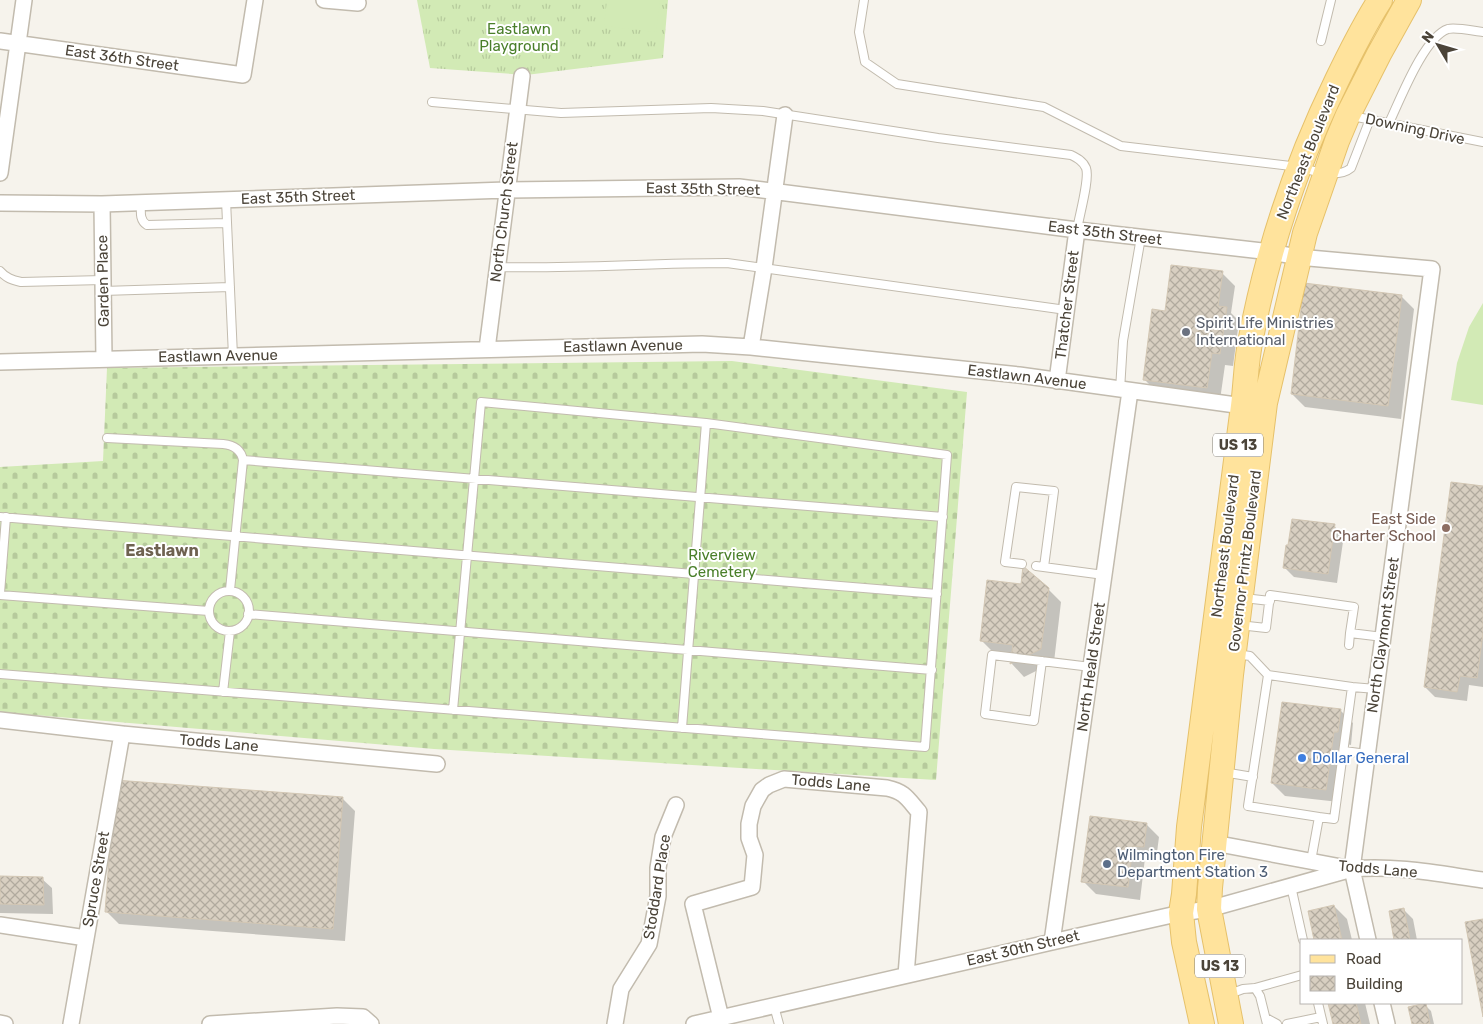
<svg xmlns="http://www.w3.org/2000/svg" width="1483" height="1024" font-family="Rubik,sans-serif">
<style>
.grass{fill:url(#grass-tufts)}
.cemetery{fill:url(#cemetery-stones)}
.pitch{fill:#d2eab5}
.shadow{fill:#0003}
.building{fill:url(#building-cross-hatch);stroke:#d3c7b4}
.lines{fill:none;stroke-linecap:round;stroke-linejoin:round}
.lane-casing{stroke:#c2bbae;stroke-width:10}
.street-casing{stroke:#c2bbae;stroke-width:18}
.primary-casing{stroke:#e6c16a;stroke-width:26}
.lane{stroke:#fff;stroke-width:8}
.street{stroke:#fff;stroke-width:15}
.primary{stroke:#ffe39c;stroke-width:24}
.worship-dot{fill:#6b7280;stroke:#fff;stroke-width:2}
.education-dot{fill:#8d6e63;stroke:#fff;stroke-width:2}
.shop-dot{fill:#3f7fe0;stroke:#fff;stroke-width:2}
.service-dot{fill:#5c6f8a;stroke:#fff;stroke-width:2}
.labels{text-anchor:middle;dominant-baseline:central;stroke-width:4;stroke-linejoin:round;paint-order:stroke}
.shield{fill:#fff;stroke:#817c74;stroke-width:1}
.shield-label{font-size:14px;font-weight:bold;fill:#4b4439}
.park-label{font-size:15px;fill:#4a7f2a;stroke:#fff}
.street-label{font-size:15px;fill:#4b4439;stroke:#fff}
.worship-label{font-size:15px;fill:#5b616d;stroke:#fff;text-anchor:start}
.education-label{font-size:15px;fill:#785e54;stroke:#fff;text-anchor:end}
.shop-label{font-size:15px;fill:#366cbe;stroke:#fff;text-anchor:start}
.service-label{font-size:15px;fill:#4e5e75;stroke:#fff;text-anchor:start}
.neighbourhood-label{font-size:16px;font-weight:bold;fill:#6e6250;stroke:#fff}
</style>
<defs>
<pattern id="grass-tufts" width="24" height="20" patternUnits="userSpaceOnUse" patternTransform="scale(1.25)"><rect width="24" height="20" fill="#d2eab5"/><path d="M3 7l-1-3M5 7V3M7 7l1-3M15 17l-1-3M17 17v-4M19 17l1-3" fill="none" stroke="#b6ca9c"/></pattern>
<pattern id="cemetery-stones" width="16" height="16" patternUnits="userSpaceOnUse" patternTransform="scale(1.25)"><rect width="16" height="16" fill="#d2eab5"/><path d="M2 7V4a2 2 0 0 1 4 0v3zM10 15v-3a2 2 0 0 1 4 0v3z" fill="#b6ca9c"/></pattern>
<pattern id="building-cross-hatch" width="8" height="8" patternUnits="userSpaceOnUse" patternTransform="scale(1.25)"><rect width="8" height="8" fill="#d8cfc1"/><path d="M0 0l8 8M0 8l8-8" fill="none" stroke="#b1aa9e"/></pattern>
</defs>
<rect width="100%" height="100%" fill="#f6f3ec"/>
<!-- grass -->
<path class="grass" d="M417 0H668L663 58 526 75 430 68Z"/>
<!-- cemetery -->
<path class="cemetery" d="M732 361 967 392 936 780 434 749 35 715 0 714V467L103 461 107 368Z"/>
<!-- pitch -->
<path class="pitch" d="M607 0H660L656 32 604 26Z
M1483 303V405L1451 400 1457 363 1469 327Z"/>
<!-- shadow -->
<path class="shadow" d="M1222 273 1235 286 1231 313 1239 321 1233 366 1225 365 1220 400 1157 392 1144 379 1166 312Z
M1401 296 1414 309 1401 419 1305 407 1292 394Z
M1483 487V687L1469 685 1467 701 1435 697 1425 687Z
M1334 526 1344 535 1337 583 1294 577 1284 567Z
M1048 589 1061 602 1054 662 1024 677 1012 664 1013 656 994 653 981 640Z
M1340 710 1353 723 1351 745 1347 744 1339 802 1285 796 1272 783Z
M342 798 355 811 345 941 119 924 106 911Z
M1146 824 1159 837 1156 860 1145 858 1140 900 1096 894 1083 881Z
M0 877 42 879 52 888 53 914 0 913Z
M1334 906 1347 919 1352 940H1316L1309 912Z
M1403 909 1413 919 1417 940H1396L1390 912Z
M1329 1003H1365L1370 1024H1334Z
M1425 1005 1431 1011 1434 1024H1413Z"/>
<!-- building -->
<path class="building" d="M1171 265 1223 271 1218 306 1227 307 1220 354 1212 353 1207 388 1143 380 1152 309 1165 311Z
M1304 283 1402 295 1388 406 1291 394Z
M1451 482 1483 486V633L1477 678 1460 676 1457 692 1424 687Z
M1292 519 1335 524 1328 574 1283 568 1286 545H1288Z
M1023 566 1049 588 1041 649 1010 664 1013 645 980 641 987 580 1021 584Z
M1282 702 1341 709 1338 732H1334L1326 790 1271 783Z
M115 780 343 797 333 929 105 912Z
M1090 816 1147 823 1144 847 1133 846 1128 887 1081 882Z
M0 876 43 877 44 905 0 904Z
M1334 905 1342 940H1314L1308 911Z
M1404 908 1410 940H1394L1389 911Z
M1483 919V1017L1465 922Z
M1328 1003H1356L1361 1024H1333Z
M1426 1003 1430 1024H1412L1408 1007Z"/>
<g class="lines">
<!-- lane casing -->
<g class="lane-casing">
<path id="lane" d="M864 0 859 32 865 62 897 84 1044 107 1121 146 1299 167C1313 171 1338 179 1351 168L1370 119
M1321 41 1331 0
M432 102 561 113 711 108 763 111 938 138 1071 155C1077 158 1083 161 1086 168 1090 179 1079 216 1077 230
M1352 116 1483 142
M1389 123C1400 100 1424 37 1448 29 1456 27 1474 31 1483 32
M226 200 233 356
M141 203C141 211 139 220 147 225L227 223
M497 267C573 269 650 263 727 263L1066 310
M0 271C6 278 12 280 21 282L103 280
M103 291 230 287
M1120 390 1123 341 1141 237
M107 438 223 444C233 445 241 449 243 460L230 590
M243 460 943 517
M0 517 937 594
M1022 564 1005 562 1016 487 1054 491 1044 567
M1036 566 1104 575
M209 611a20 20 0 1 1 40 0a20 20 0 1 1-40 0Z
M0 593 6 517
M0 595 209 611
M1244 598 1270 601
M248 614 932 670
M1239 625 1266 628 1270 595 1354 607 1350 633
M1349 645 1350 633 1383 637
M1236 654 1250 656 1268 675
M1042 661 1034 721 985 714 992 655 1091 667
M0 674 925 747 947 455 706 423 481 402 453 710
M1352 687 1376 689
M223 692 230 631
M682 728 706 423
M1344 751 1367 754
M1223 772 1253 777
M1311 861 1319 817 1248 806 1268 675 1352 687 1334 819 1319 817
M1291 886 1303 940
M1255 988 1302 975
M1227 995 1243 989 1255 988 1260 996 1267 1024
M1318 1003 1323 1024
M774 1006 779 1024
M1266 1018 1277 1024
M1287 1024 1321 1017"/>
</g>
<!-- street casing -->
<g class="street-casing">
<path id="street" d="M324 0 358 3
M0 41 243 75 255 0
M0 173 24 0
M0 203 102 204 506 190 739 187 1077 230 1271 252 1298 257 1432 269 1352 869 1368 940
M102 204 104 359
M751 347 764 268 785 115
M487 349 522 76
M0 362 702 344 751 347 1019 375 1243 406
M1057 381 1077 230
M0 720 122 734 437 764
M1214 843 1352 869C1396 865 1440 874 1483 880
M0 925 86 938
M1052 942 1130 391
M1382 1003 1387 1024
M721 1018 693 904 752 887 755 855 749 838V824L753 806 762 790 769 785 784 779 887 788C905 792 907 798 919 812L906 975
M0 1023 5 1024
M71 1024 122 734
M210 1024 337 1016 363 1017 371 1024
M615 1024 621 989 649 944 658 896V868L663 837 676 805
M694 1024 1052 942 1181 913 1209 909 1352 869"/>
</g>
<!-- primary casing -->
<g class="primary-casing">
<path id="primary" d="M1202 1024 1184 942 1181 913 1184 894 1189 827 1243 406C1246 383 1246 360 1251 338 1268 248 1297 162 1337 80 1350 53 1364 25 1380 0
M1231 1024 1209 909 1210 888 1231 675 1265 403 1305 233 1337 141 1348 115 1379 54 1409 0"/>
</g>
<!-- lane -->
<use href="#lane" class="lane"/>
<!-- street -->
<use href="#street" class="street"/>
<!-- primary -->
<use href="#primary" class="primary"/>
</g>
<!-- markers -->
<circle class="worship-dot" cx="1186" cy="332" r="5"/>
<circle class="education-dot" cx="1446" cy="528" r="5"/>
<circle class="shop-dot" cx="1302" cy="758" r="5"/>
<circle class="service-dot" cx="1107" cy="864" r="5"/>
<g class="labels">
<!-- shield labels -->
<g class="shield">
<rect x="1213" y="433.5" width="50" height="23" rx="4"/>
<rect x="1195" y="954.5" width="50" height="23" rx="4"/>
</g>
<g class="shield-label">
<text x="1238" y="445">US 13</text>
<text x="1220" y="966">US 13</text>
</g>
<!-- park labels -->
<g class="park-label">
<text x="519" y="29">Eastlawn<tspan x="519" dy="17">Playground</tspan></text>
<text x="722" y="555">Riverview<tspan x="722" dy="17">Cemetery</tspan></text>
</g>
<!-- street labels -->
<g class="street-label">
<text transform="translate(122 58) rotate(8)">East 36th Street</text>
<text transform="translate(1415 129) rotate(12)">Downing Drive</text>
<text transform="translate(1308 152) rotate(-68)">Northeast Boulevard</text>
<text transform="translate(703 189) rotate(1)">East 35th Street</text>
<text transform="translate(298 197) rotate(-2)">East 35th Street</text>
<text transform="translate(504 212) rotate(-83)">North Church Street</text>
<text transform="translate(1105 233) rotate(7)">East 35th Street</text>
<text transform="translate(103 281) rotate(-91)">Garden Place</text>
<text transform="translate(1067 305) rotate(-83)">Thatcher Street</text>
<text transform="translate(623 346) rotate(-1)">Eastlawn Avenue</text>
<text transform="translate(218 356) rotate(-1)">Eastlawn Avenue</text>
<text transform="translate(1027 377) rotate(7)">Eastlawn Avenue</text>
<text transform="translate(1225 546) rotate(-83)">Northeast Boulevard</text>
<text transform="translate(1245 561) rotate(-83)">Governor Printz Boulevard</text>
<text transform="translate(1383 635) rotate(-82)">North Claymont Street</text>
<text transform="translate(1091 667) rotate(-82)">North Heald Street</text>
<text transform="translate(219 743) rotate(5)">Todds Lane</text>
<text transform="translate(831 783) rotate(5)">Todds Lane</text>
<text transform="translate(1378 869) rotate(5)">Todds Lane</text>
<text transform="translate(96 879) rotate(-80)">Spruce Street</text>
<text transform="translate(657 887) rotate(-81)">Stoddard Place</text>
<text transform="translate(1023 948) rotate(-13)">East 30th Street</text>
</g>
<!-- worship labels -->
<g class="worship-label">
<text x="1196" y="323">Spirit Life Ministries<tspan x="1196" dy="17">International</tspan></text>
</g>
<!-- education labels -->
<g class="education-label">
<text x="1436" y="519">East Side<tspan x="1436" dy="17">Charter School</tspan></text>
</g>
<!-- shop labels -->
<g class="shop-label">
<text x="1312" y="758">Dollar General</text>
</g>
<!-- service labels -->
<g class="service-label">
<text x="1117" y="855">Wilmington Fire<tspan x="1117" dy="17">Department Station 3</tspan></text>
</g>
<!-- neighbourhood labels -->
<g class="neighbourhood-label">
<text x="162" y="550">Eastlawn</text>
</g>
</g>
<!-- legend -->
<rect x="1300" y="939" width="162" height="65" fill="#ffffff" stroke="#b7b4b0"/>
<rect x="1310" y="955" width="25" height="8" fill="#ffe39c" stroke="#b7b4b0"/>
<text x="1346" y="964" font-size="15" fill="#4b4439">Road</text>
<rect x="1310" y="976" width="25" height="15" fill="url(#building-cross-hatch)" stroke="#b7b4b0"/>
<text x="1346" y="989" font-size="15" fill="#4b4439">Building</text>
<!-- north arrow -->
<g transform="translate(1438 45) rotate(308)" stroke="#ffffff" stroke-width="4" paint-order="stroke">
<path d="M0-4L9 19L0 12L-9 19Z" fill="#4b4439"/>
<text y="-8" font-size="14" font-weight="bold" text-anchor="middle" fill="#4b4439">N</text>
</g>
</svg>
